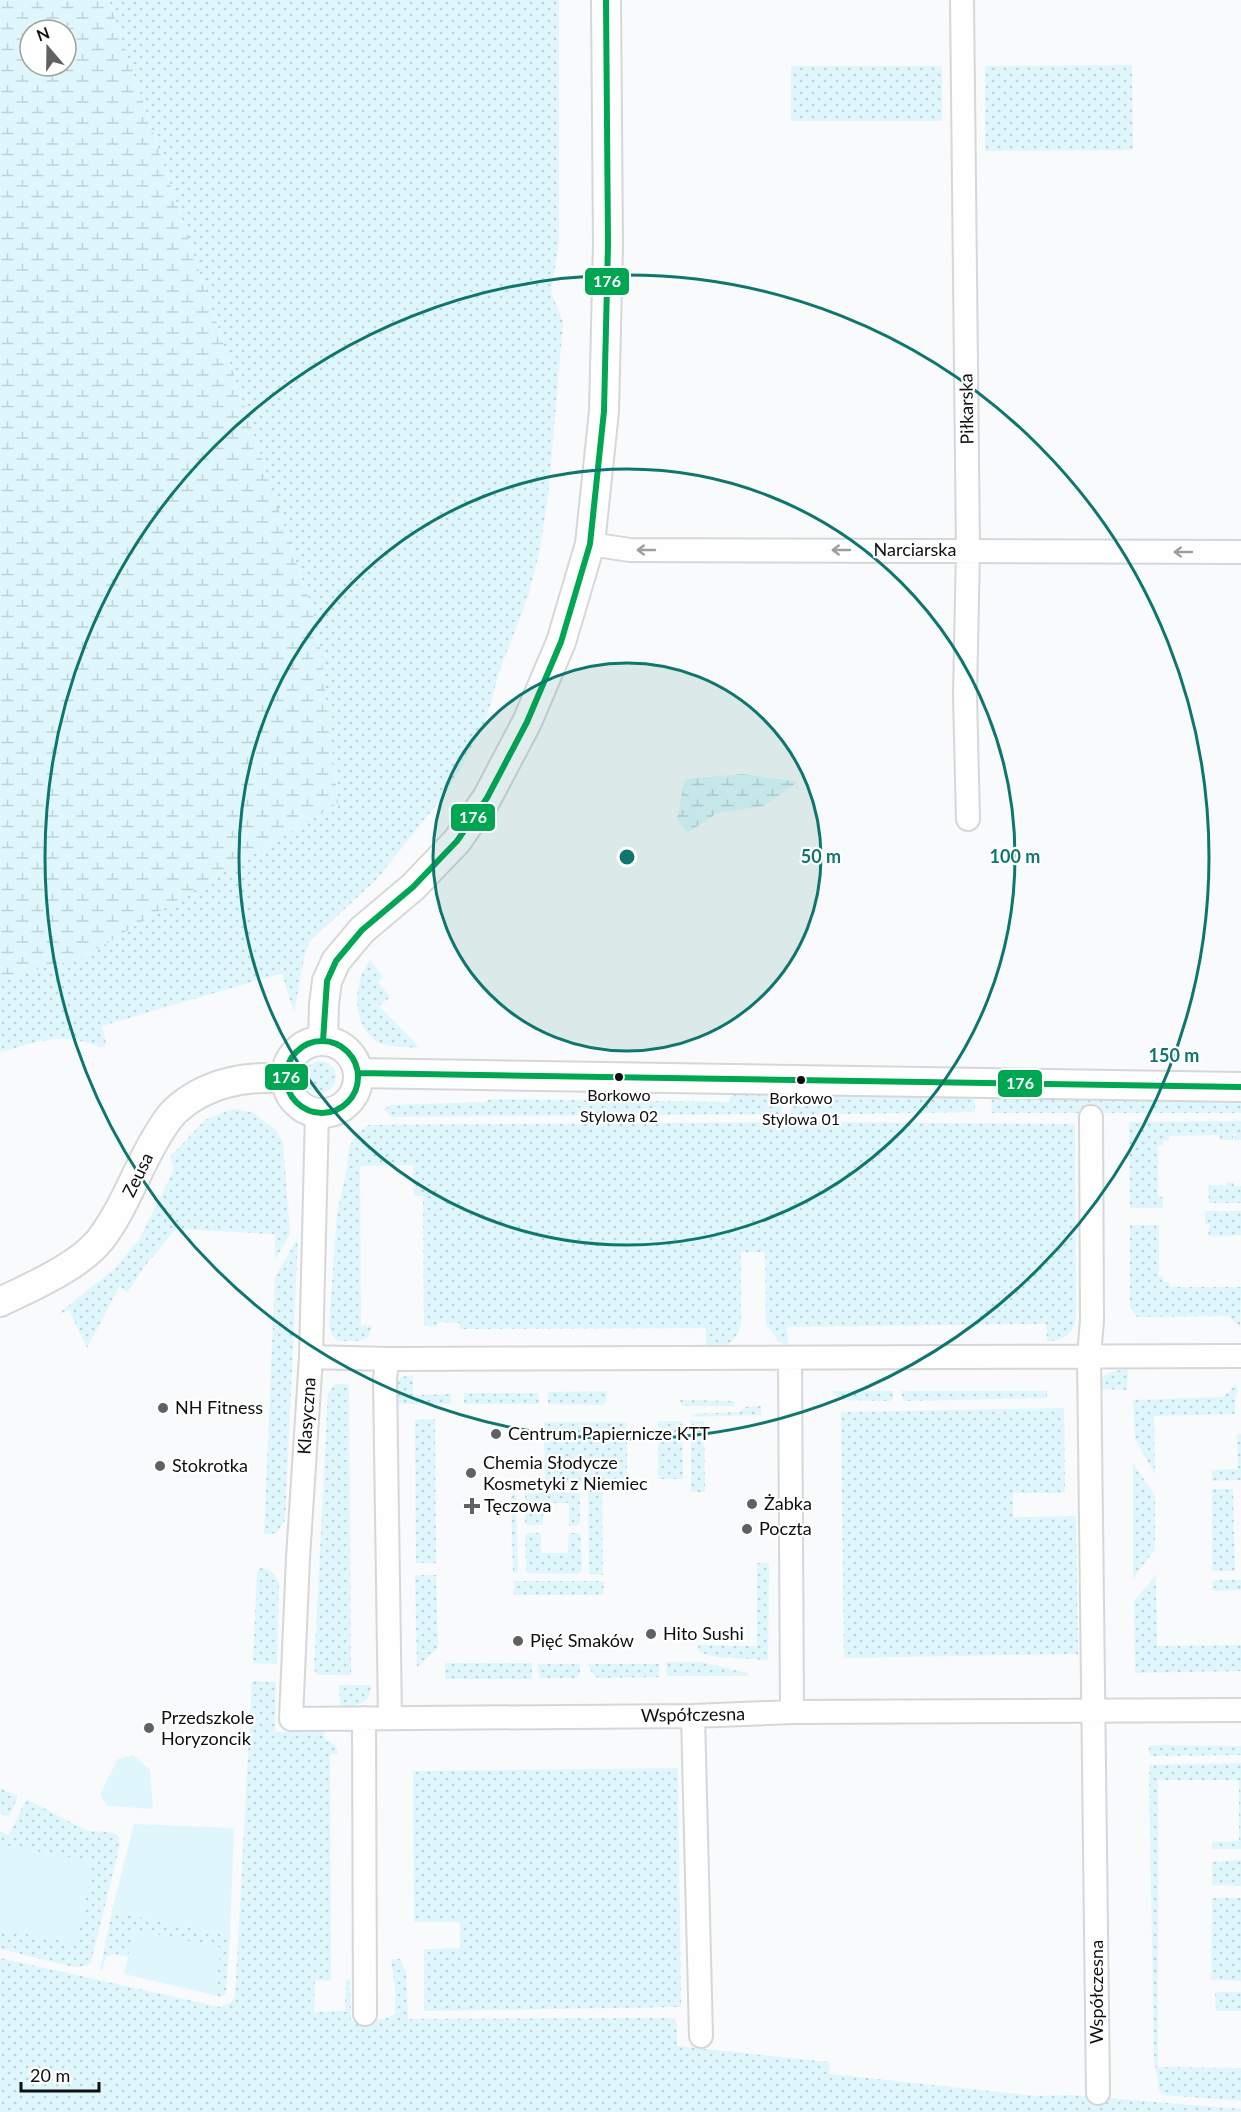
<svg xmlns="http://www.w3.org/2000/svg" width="1241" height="2112" font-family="Lato,sans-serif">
<defs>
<pattern id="grass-dots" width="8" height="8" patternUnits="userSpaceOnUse" patternTransform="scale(1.5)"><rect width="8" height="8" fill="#dff7fc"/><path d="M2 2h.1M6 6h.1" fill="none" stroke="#bed3d7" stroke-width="1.8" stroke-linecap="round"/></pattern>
<pattern id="wetland-marsh" width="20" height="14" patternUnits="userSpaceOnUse" patternTransform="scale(1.5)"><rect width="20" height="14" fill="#dff7fc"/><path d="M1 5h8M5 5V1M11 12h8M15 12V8" fill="none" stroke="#bed3d7"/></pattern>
</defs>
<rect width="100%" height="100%" fill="#f8fafb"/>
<path fill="url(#grass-dots)" d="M109,0H559V243L551,293L563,322L549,488L540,549L528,597L499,672L486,720L449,789L376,880L309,942L304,958L294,1012L282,973L102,1026L106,1043L104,1047C93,1046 83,1040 71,1039C49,1036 22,1047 0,1052V980L84,957L338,803L318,627Z
M1132,65L1133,150L985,151V66Z
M791,66H942V121H791Z
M370,960L383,977L378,982L390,997L379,1006L420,1048C411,1047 386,1047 379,1043C351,1027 352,983 370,960Z
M304 1077a16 16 0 1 1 32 0a16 16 0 1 1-32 0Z
M745,1090H782L781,1114L392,1117L384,1109L391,1105L486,1102L489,1099L730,1102V1096Z
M813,1092L974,1093L975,1112L790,1115L791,1102H813Z
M991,1094L1241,1098V1113H992Z
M232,1109L252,1112L276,1130L283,1144L290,1234L275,1260V1234L176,1229L143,1268L128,1292L119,1287L87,1348L69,1310L57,1315L115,1268L140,1238L174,1169L170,1157L205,1120Z
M1241,1121V1140H1234V1135L1237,1133L1231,1134L1233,1135V1140H1220L1219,1135L1169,1136V1140L1163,1141V1146H1158V1197H1163V1208H1130L1129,1122Z
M806,1122L1075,1124L1076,1314C1075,1333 1065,1341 1047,1341L1046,1324L787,1327L788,1347L778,1341L766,1324L765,1252H741V1324C735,1344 726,1348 706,1348V1328L460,1329V1323L439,1322L436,1327L424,1326L423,1196H414L413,1165L360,1166L361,1325L372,1326L369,1337L358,1341H338L334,1338L329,1327L337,1212L347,1169L349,1147L357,1134L368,1125Z
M1226,1182H1233L1234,1186H1241V1203H1209L1208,1187L1210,1185L1226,1186Z
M1205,1211H1241V1235L1210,1237L1208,1235L1210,1224H1205Z
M1130,1225H1159V1276H1163V1282H1169L1170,1287H1241L1240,1328L1229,1316L1137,1317L1130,1307Z
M298,1238L285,1521L276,1533L264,1535L275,1277Z
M1128,1369L1127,1390L1099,1389C1099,1372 1115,1371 1128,1369Z
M413,1375V1395L451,1394V1404H396V1385L400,1377Z
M339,1384H349L351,1675H318L314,1670L328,1393L334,1385Z
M1236,1384L1238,1392L1235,1398V1414L1154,1416L1155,1475L1135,1438L1133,1400L1223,1397Z
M607,1391L606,1402L602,1405L548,1404V1392Z
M831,1391H893V1399L890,1401L841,1400Z
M901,1391H1047V1398L905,1401L902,1398Z
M464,1393H538L539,1404H464Z
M680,1400L735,1401L734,1406H682Z
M761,1406V1415L693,1417V1414L739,1412L745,1407Z
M1064,1408L1065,1493H1013V1517L1076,1516L1078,1654L844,1658L841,1412Z
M435,1419L436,1563H416L415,1420Z
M658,1421H682L683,1479H658Z
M691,1421H704L705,1492H691Z
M544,1422H627V1482L545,1483Z
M1237,1434H1241V1480L1212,1481V1470L1238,1469Z
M1133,1463L1155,1496V1549L1133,1579Z
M1212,1489H1233L1235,1571H1212Z
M588,1490H602L603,1575L589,1574Z
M528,1493H580V1523L577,1526H569V1503H543V1525H528L525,1523V1495Z
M511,1494L516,1495L518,1572L513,1573Z
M528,1533H541V1553H568L569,1533H578L581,1536L582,1571L579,1574L528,1573L526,1571L525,1535Z
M757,1563H769L768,1660L716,1657L699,1652L698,1645L757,1646Z
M260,1568C271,1569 275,1573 279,1583L277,1664L253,1663L257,1574Z
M415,1575H436L438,1648L417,1668Z
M1156,1575L1157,1646L1241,1645V1671L1135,1673L1134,1601Z
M1213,1580H1241V1590L1212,1591Z
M514,1581H604L603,1595H514Z
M666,1662H701L747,1673L749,1676H667Z
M532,1663V1679H445V1663Z
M538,1664H580V1673L577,1678H539Z
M588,1664H659V1677L598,1678L592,1673Z
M252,1681L276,1682L275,1732L324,1731L325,1740C333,1742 338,1746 338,1754H330L331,1981L315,1980L314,2012L345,2011L346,1980L350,1979L351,2021L385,2019L395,2014V1988L391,1959H400L406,1972L408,2019L670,2018L674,2019L677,2023V2046L829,2062L830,2074L1037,2096L1071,2095L1241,2109V2112H0V1958L220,2007L230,2003L235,1997Z
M339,1685H371C372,1705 355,1706 340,1707Z
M1149,1745L1241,1746V1755L1151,1756L1149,1752Z
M1241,1763V1849H1212V1842L1239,1841V1780H1158V2067L1241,2068V2101L1164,2095L1159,2091L1154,2058L1149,1765Z
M678,1768L681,2007L424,2011V1949L460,1948V1922H414L413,1771Z
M0,1788L18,1796L9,1817L0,1813Z
M26,1799L88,1831L110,1832L118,1836L120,1845L91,1962L87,1966L74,1967L0,1949V1831L9,1835Z
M1241,1860V1886L1212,1885V1862Z
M1212,1898H1241V1981L1211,1980Z
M112,1911L230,1936L226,1993L221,1997L214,1995L220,1948L134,1930L128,1957L113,1954L106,1957L102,1970H100Z
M1215,1992H1241V2011H1216Z"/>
<path fill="url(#wetland-marsh)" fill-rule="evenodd" d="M0,0H109L318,627L338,803L84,957L0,980ZM30,30H66V66H30Z
M743,774L798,782L764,806L717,813L687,833L677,819L685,779Z"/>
<path fill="#dff7fc" d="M133,1755L150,1770L153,1809L107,1806L100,1794L118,1759Z
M134,1824L234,1828L230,1936L112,1911Z
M0,1844L93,1862L77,1944L0,1929Z
M134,1930L221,1948L214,1995L124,1974Z"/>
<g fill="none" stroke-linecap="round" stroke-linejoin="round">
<defs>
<path id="minor" d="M962,0L968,550L965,695L968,819
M590,544L630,550L1241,552
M317,1112L311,1357L298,1558L291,1719L693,1716L792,1712L1241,1710
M1091,1117L1092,1320L1089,1357L1098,2093
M311,1357L388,1359L1241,1356
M790,1358L792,1712
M388,1359L385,1378L390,1718
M693,1716L701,2036
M364,1718L365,2014"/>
<path id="tertiary" d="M323,1041L324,1004L327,981L336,961L362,930L413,887L457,841L487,798L527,722L561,642L590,544L604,411L608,244L606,0
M286 1077a36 36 0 1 1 72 0a36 36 0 1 1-72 0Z
M358,1073L1241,1087
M0,1302C31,1287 78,1267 100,1240C120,1214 131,1185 146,1156C152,1144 166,1119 176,1110C207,1082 246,1076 286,1078"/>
</defs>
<use href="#minor" stroke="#d5d7d8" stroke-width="26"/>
<use href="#tertiary" stroke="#d5d7d8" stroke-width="32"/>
<use href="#minor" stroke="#fefefe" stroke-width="22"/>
<use href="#tertiary" stroke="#fefefe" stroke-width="28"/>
<defs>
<path id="bus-1" d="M323,1041L327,981L336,961L362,930L413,887L457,841L487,798L527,722L561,642L590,544L604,411L608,244L606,0
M286 1077a36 36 0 1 1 72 0a36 36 0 1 1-72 0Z
M358,1073L1241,1087"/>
</defs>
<use href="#bus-1" stroke="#fff" stroke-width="10"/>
<use href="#bus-1" stroke="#00a651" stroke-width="6"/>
</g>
<defs><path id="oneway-shaft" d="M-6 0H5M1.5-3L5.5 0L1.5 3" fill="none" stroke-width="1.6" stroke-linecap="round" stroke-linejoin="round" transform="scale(1.5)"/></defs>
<g stroke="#9e9e9f">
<use href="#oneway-shaft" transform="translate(646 550) rotate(-180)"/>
<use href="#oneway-shaft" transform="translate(841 550) rotate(-180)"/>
<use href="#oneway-shaft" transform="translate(1183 552) rotate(180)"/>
</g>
<circle cx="627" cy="857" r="194" fill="#0f766e" fill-opacity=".12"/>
<g fill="none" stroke="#0f766e" stroke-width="3">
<circle cx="627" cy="857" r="194"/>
<circle cx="627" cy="857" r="388"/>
<circle cx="627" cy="857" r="582"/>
</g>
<g fill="#0e0f10" stroke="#fff" stroke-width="2">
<circle cx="619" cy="1077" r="5"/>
<circle cx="801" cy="1080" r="5"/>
</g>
<g fill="#606162" stroke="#fff" stroke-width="2">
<circle cx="163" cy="1408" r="6"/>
<circle cx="496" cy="1434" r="6"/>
<circle cx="160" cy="1466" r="6"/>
<circle cx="471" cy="1473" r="6"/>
<circle cx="752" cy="1504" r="6"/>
<path d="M469 1497h6v6h6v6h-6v6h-6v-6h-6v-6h6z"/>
<circle cx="747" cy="1529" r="6"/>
<circle cx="651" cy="1634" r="6"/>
<circle cx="518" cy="1641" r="6"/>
<circle cx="149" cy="1728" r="6"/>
</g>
<g text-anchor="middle" stroke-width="4.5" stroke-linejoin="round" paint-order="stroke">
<g font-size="16" fill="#0e0f10" stroke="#fff">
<text x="619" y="1101">Borkowo<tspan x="619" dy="21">Stylowa 02</tspan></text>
<text x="801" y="1104">Borkowo<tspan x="801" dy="21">Stylowa 01</tspan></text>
</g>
<g font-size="18" fill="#0e0f10" stroke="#fff">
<text transform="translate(967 409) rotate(-91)" y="6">Piłkarska</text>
<text x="915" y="556">Narciarska</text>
<text transform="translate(138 1175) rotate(-64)" y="6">Zeusa</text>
<text transform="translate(307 1416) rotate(-86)" y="6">Klasyczna</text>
<text transform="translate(693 1715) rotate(-1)" y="6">Współczesna</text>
<text transform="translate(1097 1992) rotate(-90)" y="6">Współczesna</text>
</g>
<g font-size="18" fill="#0e0f10" stroke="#fff" text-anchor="start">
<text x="175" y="1414">NH Fitness</text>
<text x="508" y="1440">Centrum Papiernicze KTT</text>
<text x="483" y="1469">Chemia Słodycze<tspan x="483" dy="21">Kosmetyki z Niemiec</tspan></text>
<text x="172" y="1472">Stokrotka</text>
<text x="764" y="1510">Żabka</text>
<text x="484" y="1512">Tęczowa</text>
<text x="759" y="1535">Poczta</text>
<text x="663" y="1640">Hito Sushi</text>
<text x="530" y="1647">Pięć Smaków</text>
<text x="161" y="1724">Przedszkole<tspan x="161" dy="21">Horyzoncik</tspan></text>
</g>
</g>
<circle cx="627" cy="857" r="9" fill="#0f766e" stroke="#fff" stroke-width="3"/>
<g font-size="18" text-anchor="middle" font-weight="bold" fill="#0f766e" stroke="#fff" stroke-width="4.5" stroke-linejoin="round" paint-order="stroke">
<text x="821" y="863">50 m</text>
<text x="1015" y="863">100 m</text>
<text x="1174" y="1062">150 m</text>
</g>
<g stroke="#fff" stroke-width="2">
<rect x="584" y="267" width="46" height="29" rx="6" fill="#00a651"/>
<rect x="450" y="803" width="46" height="29" rx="6" fill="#00a651"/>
<rect x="264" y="1063" width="45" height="28" rx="6" fill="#00a651"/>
<rect x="997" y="1069" width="46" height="29" rx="6" fill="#00a651"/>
</g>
<g font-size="16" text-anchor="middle" font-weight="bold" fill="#fff">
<text x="607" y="287">176</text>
<text x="473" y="823">176</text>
<text x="286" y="1083">176</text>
<text x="1020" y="1089">176</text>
</g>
<g transform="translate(48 48) rotate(340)"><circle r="28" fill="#ffffff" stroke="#9f9f9f" stroke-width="1.5"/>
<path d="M0-4.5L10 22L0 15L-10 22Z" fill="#606162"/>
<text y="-9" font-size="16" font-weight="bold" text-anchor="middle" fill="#0e0f10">N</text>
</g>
<path d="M21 2082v9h78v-9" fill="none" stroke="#0e0f10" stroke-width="3"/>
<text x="30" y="2082" font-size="18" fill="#0e0f10" stroke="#ffffff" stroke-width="4.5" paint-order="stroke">20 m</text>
</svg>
